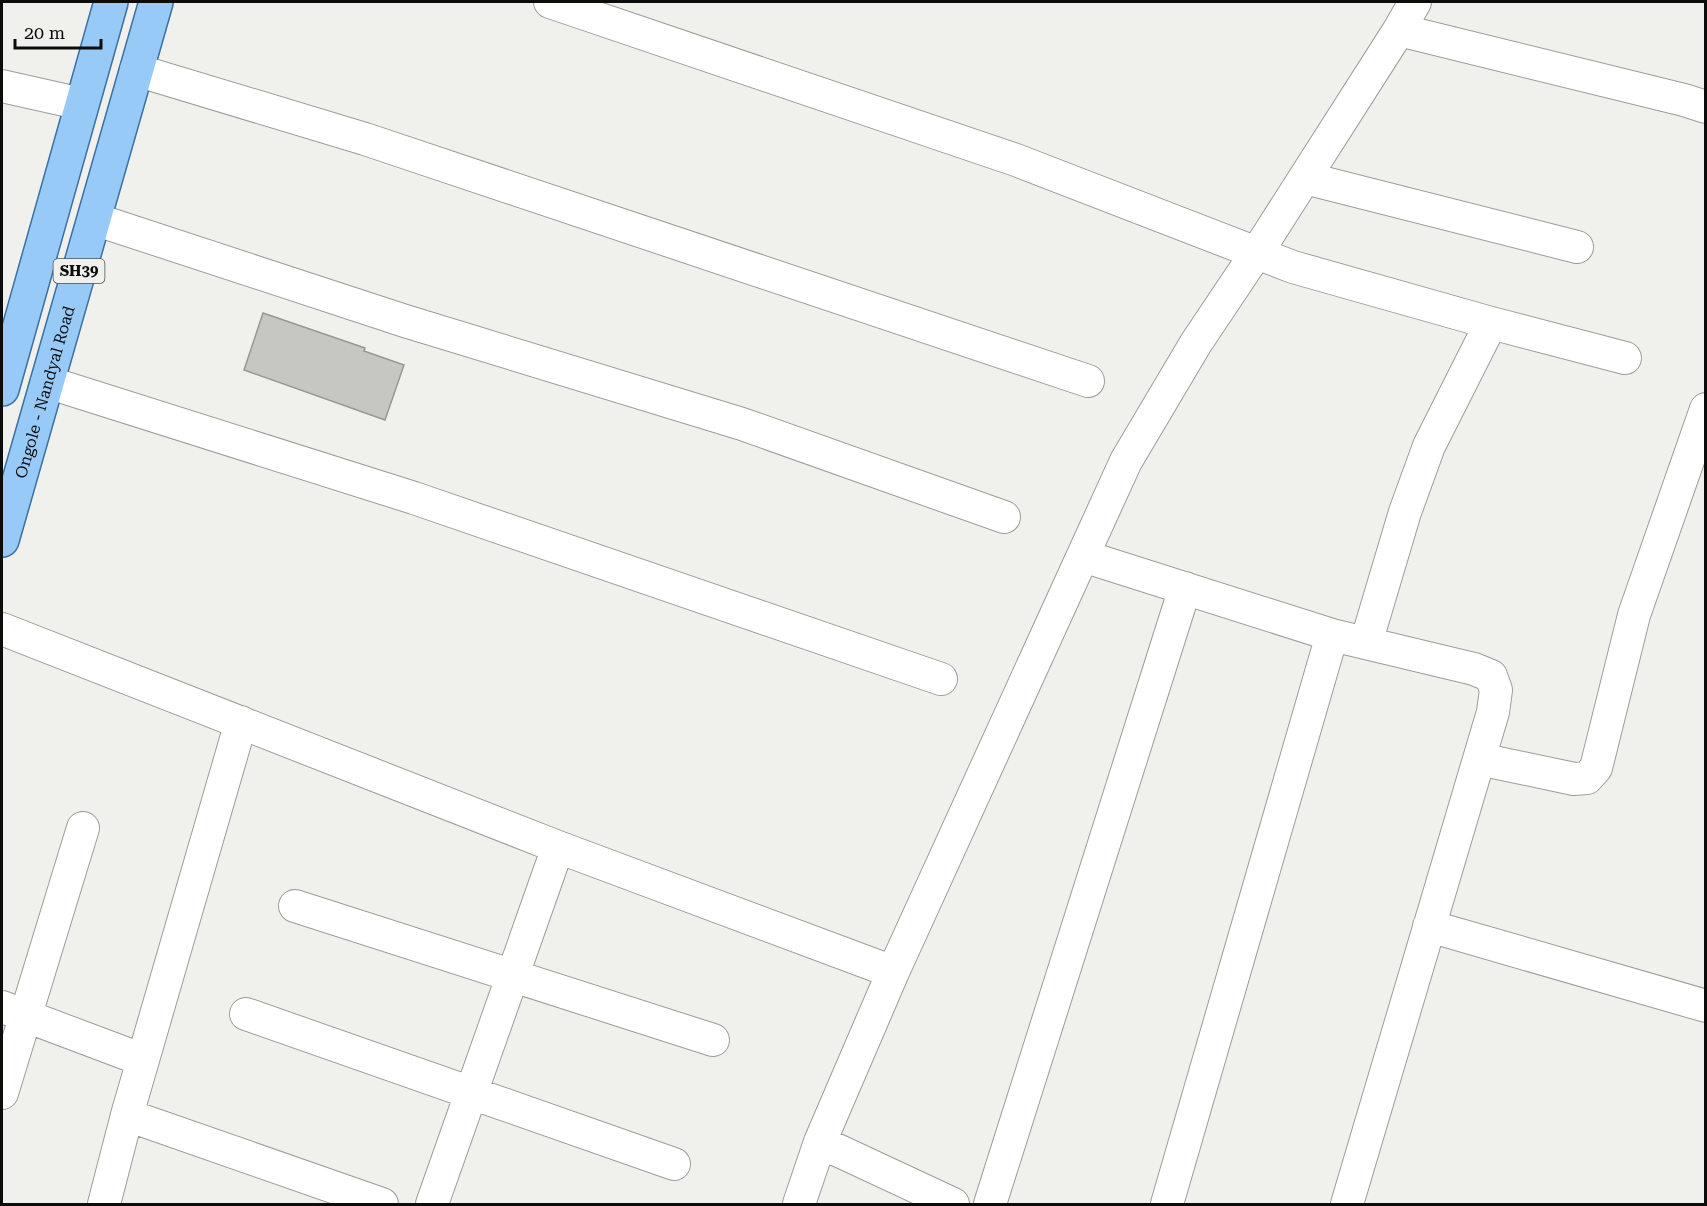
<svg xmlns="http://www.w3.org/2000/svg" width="1707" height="1206" font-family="'Roboto Serif',serif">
<rect width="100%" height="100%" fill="#f0f1ec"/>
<path fill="#c6c6c2" stroke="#979793" stroke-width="1.5" d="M263,313L365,348L364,351L404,365L385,420L244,370Z"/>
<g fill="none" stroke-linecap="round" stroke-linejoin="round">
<defs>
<path id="minor" d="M550,2L1016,160L1293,267L1491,323L1625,358
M1399,30L1684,100L1706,107
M136,70L365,139L1088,381
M2,86L82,104
M1305,178L1577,247
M94,219L405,321L742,424L1004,517
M47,382L414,498L941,679
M1083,556L1332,635L1474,669L1491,676L1496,690L1493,712L1347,1204
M2,629L558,847L893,972L820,1142L799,1204
M1366,643L1405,512L1429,446L1491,323
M1479,759L1574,779L1587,778L1596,768L1634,615L1706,409
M295,906L713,1040
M1429,926L1706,1006
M893,972L1126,461L1196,343L1263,243L1399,30L1415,2
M2,1007L143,1060
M246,1014L674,1164
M2,1093L83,828
M127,1115L382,1204
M820,1142L953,1204
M104,1204L127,1115L241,722
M432,1204L558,847
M990,1204L1185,588
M1167,1204L1332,635"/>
<g id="major">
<path d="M2,389L111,2"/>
<path id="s1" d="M2,540L156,2"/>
</g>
</defs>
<use href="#minor" stroke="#9c9d98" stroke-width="34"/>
<use href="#major" stroke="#3b70a2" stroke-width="36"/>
<use href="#minor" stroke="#fff" stroke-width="32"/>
<use href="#major" stroke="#98caf8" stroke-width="33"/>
</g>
<g text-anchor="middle" stroke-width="4.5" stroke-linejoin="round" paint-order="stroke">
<rect fill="#f0f1ec" stroke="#50514e" stroke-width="1.5" x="53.5" y="259" width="51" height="24" rx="4.5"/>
<g font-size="15" font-weight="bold" fill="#0c0c0b">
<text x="79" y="276">SH39</text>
</g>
<g font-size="16" fill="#0c0c0b" stroke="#f0f1ec">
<text dy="6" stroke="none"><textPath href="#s1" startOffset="154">Ongole - Nandyal Road</textPath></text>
</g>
</g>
<rect width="1707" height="1206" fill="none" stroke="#0c0c0b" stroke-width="6"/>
<path d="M15 39v9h86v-9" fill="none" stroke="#0c0c0b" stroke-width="3"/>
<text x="24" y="39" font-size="18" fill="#0c0c0b" stroke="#f0f1ec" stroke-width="4.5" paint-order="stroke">20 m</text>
</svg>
